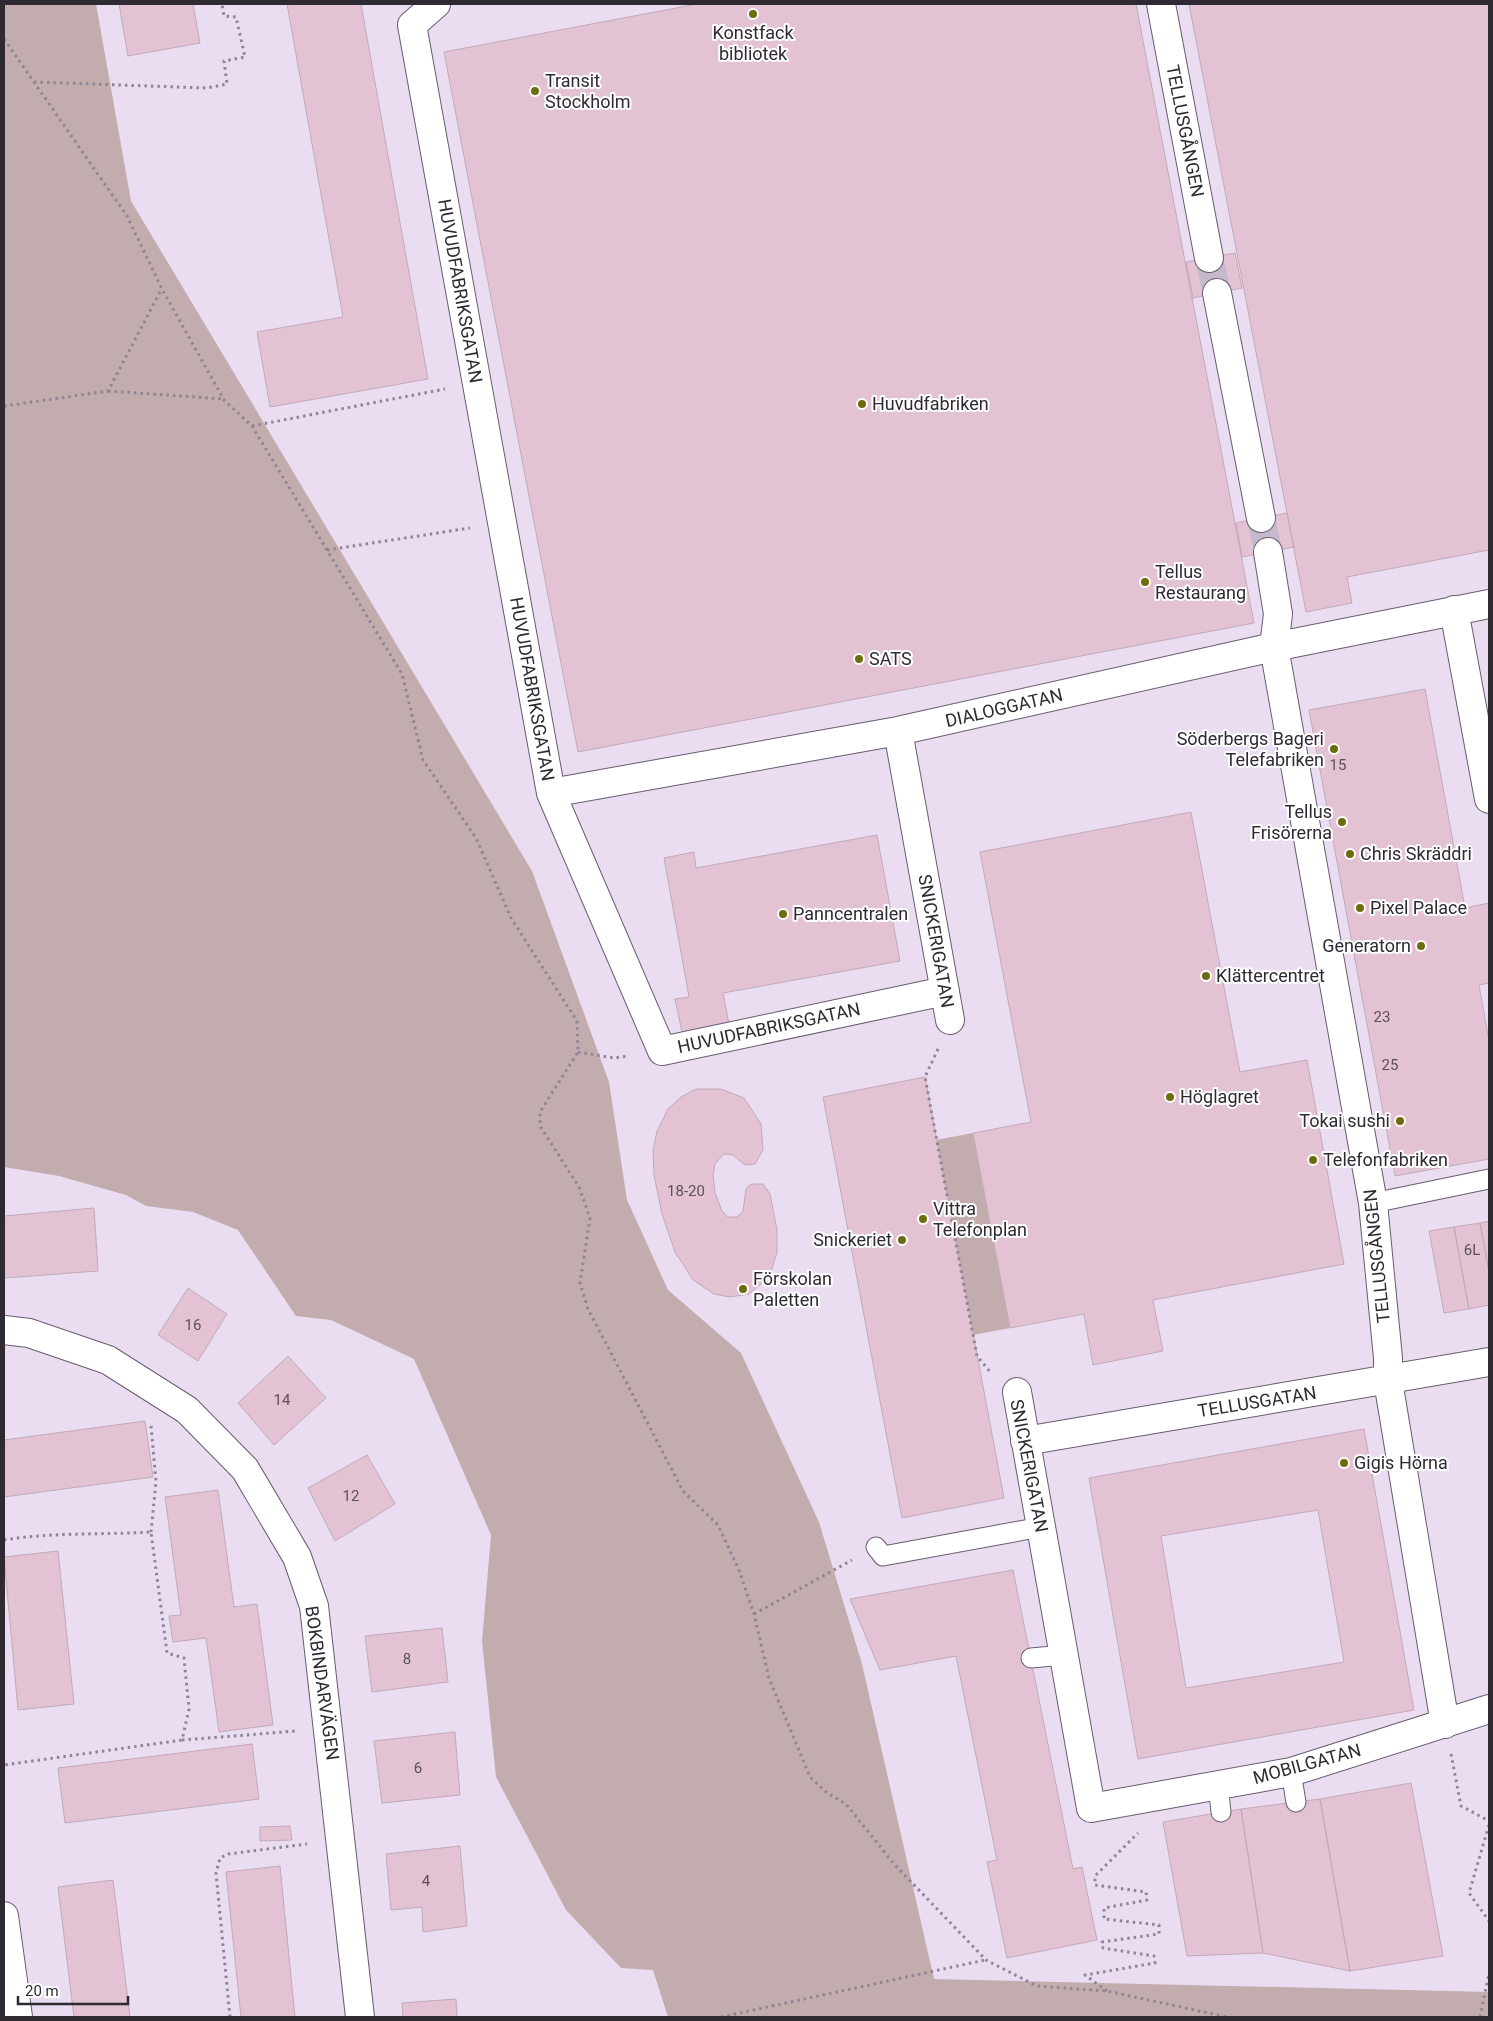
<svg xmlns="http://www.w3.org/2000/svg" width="1493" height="2021" font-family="Roboto,sans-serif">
<rect width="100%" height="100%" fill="#eaddf2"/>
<path fill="#c3acad" d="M4,4H96L131,201L532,871L609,1082L627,1200L668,1290L741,1353L819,1522L862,1664L934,1979L1489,1992V2017H668L653,1970L621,1968L566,1910L496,1777L482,1641L491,1535L414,1359L331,1320L296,1316L238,1230L193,1212L146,1206L126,1195L59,1176L4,1167Z
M973,1133L1010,1328L973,1335L936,1140Z"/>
<path fill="#e2c2d3" stroke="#c2aab7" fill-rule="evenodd" d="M119,4H193L200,43L128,56Z
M287,4H361L428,379L270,407L257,332L343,317Z
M697,4H1136L1254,623L578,752L444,52Z
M1189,4H1489V550L1347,577L1352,603L1306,612Z
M1235,253L1242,288L1193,298L1186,262Z
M1287,513L1294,547L1242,557L1236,523Z
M1425,689L1465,908L1489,903V983L1479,985L1489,1041V1159L1395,1176L1309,710Z
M1191,812L1240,1072L1307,1060L1344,1264L1153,1300L1163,1351L1093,1365L1084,1314L1010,1328L973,1133L1031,1122L980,852Z
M877,835L900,961L723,993L729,1024L682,1032L675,999L689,997L664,858L694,852L696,868Z
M925,1077L1004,1498L902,1518L823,1097Z
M696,1089H721L744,1098L761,1124L763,1150L755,1164L745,1165L733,1155L724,1154L715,1164L713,1175L715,1193L722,1211L728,1217H737L743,1211L746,1189L751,1184H763L770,1194L777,1230V1252L771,1272L767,1279L749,1294L730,1297L714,1294L693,1280L675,1252L662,1214L654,1175L653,1151L657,1131L668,1109L681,1097Z
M94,1208L98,1271L4,1278V1216Z
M1489,1221V1272L1480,1223Z
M1480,1223L1489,1272V1305L1469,1309L1454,1227Z
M1454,1227L1469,1309L1444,1313L1429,1231Z
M188,1288L227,1314L198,1361L158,1335Z
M288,1356L326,1398L274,1445L238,1403Z
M145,1421L153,1477L4,1497V1440Z
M1364,1429L1414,1710L1138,1759L1089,1478ZM1318,1510L1344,1662L1186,1688L1161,1536Z
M367,1455L395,1504L335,1541L308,1488Z
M218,1490L234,1607L257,1604L273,1725L219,1732L206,1638L173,1642L169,1616L181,1615L165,1497Z
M58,1551L74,1704L18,1710L4,1557Z
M1013,1570L1073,1869L1082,1867L1097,1940L1007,1958L987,1862L997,1860L956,1656L880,1670L850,1599Z
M442,1628L448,1682L372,1692L365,1636Z
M455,1732L460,1795L382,1803L374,1741Z
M252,1744L259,1799L65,1823L58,1768Z
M1411,1783L1443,1956L1350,1971L1320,1799Z
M1320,1799L1350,1971L1263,1953L1241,1809Z
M1241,1809L1263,1953L1187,1956L1163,1822Z
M290,1826L292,1840L260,1841V1827Z
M460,1846L467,1926L423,1932L422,1907L391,1910L386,1854Z
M280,1866L295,2017H241L226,1872Z
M113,1880L130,2017H74L58,1887Z
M456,1999L457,2017H403L402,2003Z"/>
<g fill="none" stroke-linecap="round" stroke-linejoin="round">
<path stroke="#c5b9cc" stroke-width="28" stroke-dasharray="28 14" stroke-linecap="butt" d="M1209,258L1217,293
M1261,518L1268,552"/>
<defs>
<path id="service" d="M1373,1203L1489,1179
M876,1547L883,1556L1041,1527
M1031,1658L1064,1655
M1291,1772L1296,1802
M1218,1784L1221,1812"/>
<path id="pedestrian" d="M1161,4L1209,258
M1217,293L1261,518
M1268,552L1278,614L1274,647"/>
<path id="minor" d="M436,4L412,25L551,793L662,1051L945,991
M1454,610L1489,799
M1274,647L1373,1203L1388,1358V1381L1445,1724
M898,731L950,1020
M551,793L898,731L1274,647L1489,604
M4,1330L29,1333L108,1360L187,1410L245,1469L297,1557L314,1606L360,2017
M1017,1392L1091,1808L1291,1772L1489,1709
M1025,1441L1489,1362
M4,1916L18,2017"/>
</defs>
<use href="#service" stroke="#685c6f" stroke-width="21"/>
<use href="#pedestrian" stroke="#685c6f" stroke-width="30"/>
<use href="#minor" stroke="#685c6f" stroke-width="30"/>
<path stroke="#8e8594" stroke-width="3" stroke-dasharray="2.5 4" stroke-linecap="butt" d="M4,39L127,216L162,289L224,400L252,426L402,674L423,760L476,838L511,918L577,1021L578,1052L540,1112V1126L579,1187L590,1218L580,1283L588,1309L683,1491L718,1525L739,1570L754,1614L769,1678L810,1777L827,1793L846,1804L894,1864L986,1960L1037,1986L1107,1991L1227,2017
M34,82L207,88L227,84L224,61L245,57L236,17L224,16L222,4
M108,391L224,399
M4,406L108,391L161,290
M252,426L445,389
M327,550L470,528
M938,1049L925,1077L977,1356L991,1373
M578,1052L614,1058L629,1056
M151,1426L156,1482L151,1532
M4,1540C53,1532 102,1535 151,1532L167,1653L184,1658L189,1709L182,1740L4,1765
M754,1614L852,1560
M182,1740L296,1731
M1451,1754L1461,1806L1489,1821
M1489,1825L1469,1893L1489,1921
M1107,1991L1085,1975L1155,1963L1154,1956L1103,1948L1102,1942L1159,1934V1925L1104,1919V1908L1147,1900L1146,1892L1095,1885V1876L1138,1833
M230,2017L216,1873L220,1858L228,1854L307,1844
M721,2017L985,1960
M1480,2017L1489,1974"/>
<use href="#service" stroke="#fff" stroke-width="19"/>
<use href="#pedestrian" stroke="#fff" stroke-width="28"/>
<use href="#minor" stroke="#fff" stroke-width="28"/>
</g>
<g fill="#6e6c0c" stroke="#fff" stroke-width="2">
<circle cx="753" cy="14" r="5"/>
<circle cx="535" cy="91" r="5"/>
<circle cx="862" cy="404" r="5"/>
<circle cx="1145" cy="582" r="5"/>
<circle cx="859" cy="659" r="5"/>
<circle cx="1334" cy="749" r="5"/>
<circle cx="1342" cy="822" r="5"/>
<circle cx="1350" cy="854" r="5"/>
<circle cx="1360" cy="908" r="5"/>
<circle cx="783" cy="914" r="5"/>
<circle cx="1421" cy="946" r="5"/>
<circle cx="1206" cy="976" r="5"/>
<circle cx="1170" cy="1097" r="5"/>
<circle cx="1400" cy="1121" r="5"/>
<circle cx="1313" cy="1160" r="5"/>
<circle cx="923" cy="1219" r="5"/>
<circle cx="902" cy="1240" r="5"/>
<circle cx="743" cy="1289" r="5"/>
<circle cx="1344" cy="1463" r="5"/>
</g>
<g text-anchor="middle" stroke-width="4" stroke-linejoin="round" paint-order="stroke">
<g font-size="15" fill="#5c505a">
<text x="1338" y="770">15</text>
<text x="1382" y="1022">23</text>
<text x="1390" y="1070">25</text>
<text x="686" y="1196">18-20</text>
<text x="1472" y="1255">6L</text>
<text x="193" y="1330">16</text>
<text x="282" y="1405">14</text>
<text x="351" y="1501">12</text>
<text x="407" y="1664">8</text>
<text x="418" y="1773">6</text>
<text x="426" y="1886">4</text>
</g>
<g font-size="18" fill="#2f2a32" stroke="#fff" text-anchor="start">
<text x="753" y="39" text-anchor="middle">Konstfack<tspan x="753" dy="21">bibliotek</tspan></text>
<text x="545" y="87">Transit<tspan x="545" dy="21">Stockholm</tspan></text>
<text x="872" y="410">Huvudfabriken</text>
<text x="1155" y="578">Tellus<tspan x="1155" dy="21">Restaurang</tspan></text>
<text x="869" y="665">SATS</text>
<text x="1324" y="745" text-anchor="end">Söderbergs Bageri<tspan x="1324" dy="21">Telefabriken</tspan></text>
<text x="1332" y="818" text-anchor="end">Tellus<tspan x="1332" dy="21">Frisörerna</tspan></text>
<text x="1360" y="860">Chris Skräddri</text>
<text x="1370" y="914">Pixel Palace</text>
<text x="793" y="920">Panncentralen</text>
<text x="1411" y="952" text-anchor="end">Generatorn</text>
<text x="1216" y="982">Klättercentret</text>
<text x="1180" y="1103">Höglagret</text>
<text x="1390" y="1127" text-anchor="end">Tokai sushi</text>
<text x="1323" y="1166">Telefonfabriken</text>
<text x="933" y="1215">Vittra<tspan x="933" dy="21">Telefonplan</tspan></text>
<text x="892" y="1246" text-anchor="end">Snickeriet</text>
<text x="753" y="1285">Förskolan<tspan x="753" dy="21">Paletten</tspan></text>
<text x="1354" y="1469">Gigis Hörna</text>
</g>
<g font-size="18" fill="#2f2a32" stroke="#fff">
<text transform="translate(1185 131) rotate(79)" y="6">TELLUSGÅNGEN</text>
<text transform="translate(460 291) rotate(80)" y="6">HUVUDFABRIKSGATAN</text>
<text transform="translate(532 689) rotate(80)" y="6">HUVUDFABRIKSGATAN</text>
<text transform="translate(1004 708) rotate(-13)" y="6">DIALOGGATAN</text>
<text transform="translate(936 941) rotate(80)" y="6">SNICKERIGATAN</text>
<text transform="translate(769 1028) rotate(-12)" y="6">HUVUDFABRIKSGATAN</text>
<text transform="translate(1377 1256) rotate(-96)" y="6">TELLUSGÅNGEN</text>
<text transform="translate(1257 1402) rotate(-9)" y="6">TELLUSGATAN</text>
<text transform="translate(1029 1466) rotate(79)" y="6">SNICKERIGATAN</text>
<text transform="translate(322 1683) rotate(82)" y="6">BOKBINDARVÄGEN</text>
<text transform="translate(1307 1764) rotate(-15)" y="6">MOBILGATAN</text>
</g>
</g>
<rect width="1493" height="2021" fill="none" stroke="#2f2a32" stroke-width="10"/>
<path d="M18 1996v8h110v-8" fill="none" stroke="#2f2a32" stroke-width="2.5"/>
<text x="25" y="1996" font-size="15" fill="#2f2a32" stroke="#ffffff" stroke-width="4" paint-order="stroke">20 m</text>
</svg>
